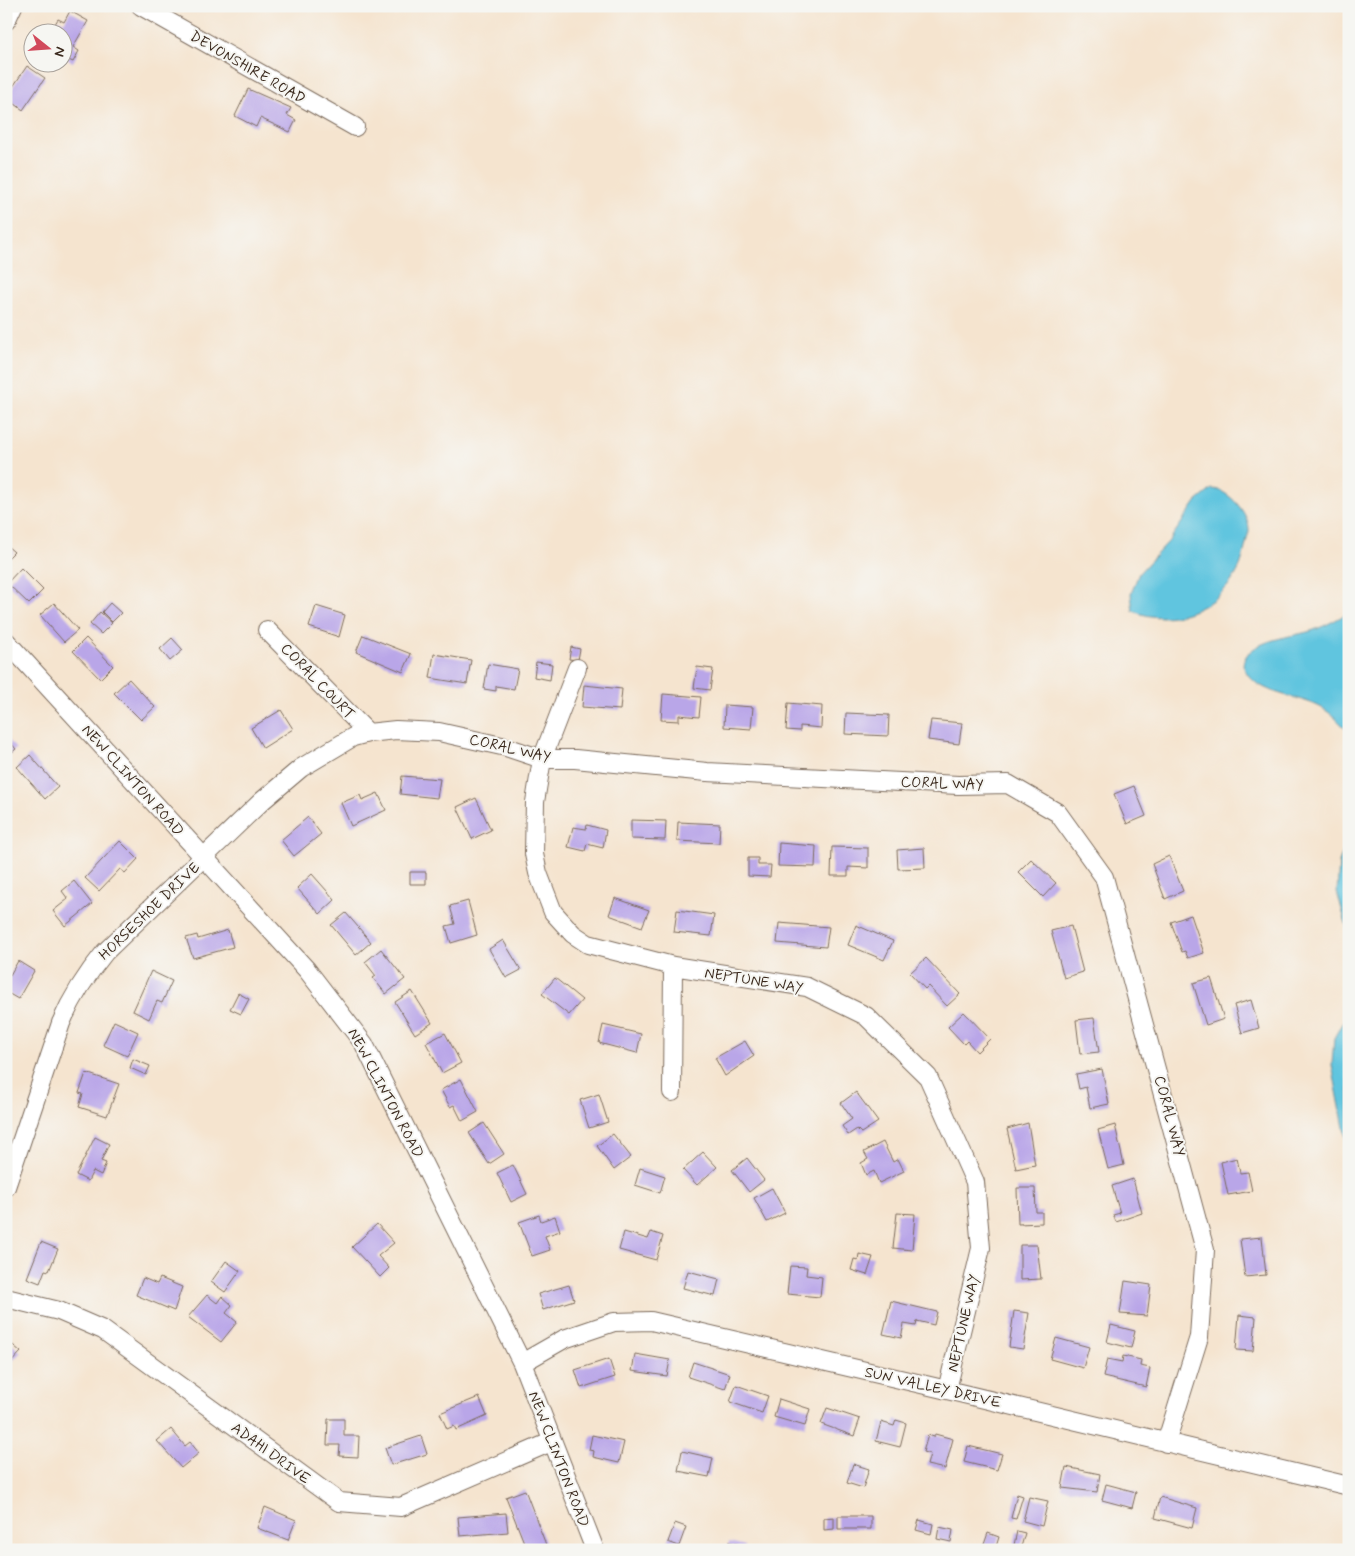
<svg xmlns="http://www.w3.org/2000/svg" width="1355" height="1556" font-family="Mynerve,sans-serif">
<rect width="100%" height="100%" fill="#f6f6f2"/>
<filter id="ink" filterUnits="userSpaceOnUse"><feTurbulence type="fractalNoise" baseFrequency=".02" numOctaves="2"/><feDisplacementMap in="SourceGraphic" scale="10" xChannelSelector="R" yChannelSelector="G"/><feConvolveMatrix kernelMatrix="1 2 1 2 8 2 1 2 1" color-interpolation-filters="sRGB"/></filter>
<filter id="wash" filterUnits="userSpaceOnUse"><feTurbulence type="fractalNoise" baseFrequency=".0096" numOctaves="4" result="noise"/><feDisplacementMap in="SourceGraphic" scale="20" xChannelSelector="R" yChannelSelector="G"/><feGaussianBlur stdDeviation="1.12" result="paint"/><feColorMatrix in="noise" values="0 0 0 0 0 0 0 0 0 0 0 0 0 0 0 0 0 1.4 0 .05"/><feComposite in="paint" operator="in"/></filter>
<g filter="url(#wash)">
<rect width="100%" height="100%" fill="#f5e4cf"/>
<path fill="#61c5df" stroke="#4e787e" d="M1212,489C1228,489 1250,514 1249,531C1245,545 1243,564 1235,576C1215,609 1170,627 1133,611L1131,594L1139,573L1169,541L1196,502Z
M1349,612V733C1340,722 1330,711 1316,705C1294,695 1250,693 1243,664C1247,639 1295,637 1314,630C1327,625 1338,619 1349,612Z
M1349,836V934L1337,892L1339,863Z
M1349,1011V1154L1332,1065L1334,1038Z"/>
<g id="blocks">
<path fill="#b9a6e8" d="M70,11L88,21L73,47L79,51L73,62L62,57V32H50L58,19L64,22Z
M27,66L45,78L23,110L6,97Z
M248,89L291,108L287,115L296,120L290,132L260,118L256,127L235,116Z
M6,545L14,552L6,560Z
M21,568L43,590L29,604L7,583Z
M54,603L78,630L64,642L40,615Z
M110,603L121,613L112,622L102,612Z
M316,606L345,615L339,637L309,627Z
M100,612L112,623L101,634L90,624Z
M363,635L411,654L403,672L356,652Z
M86,638L113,666L100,679L73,651Z
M172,638L183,650L170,661L160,649Z
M571,647L580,649L578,660L569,659Z
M434,654L471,660L467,684L430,678Z
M536,662L552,664L550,680L534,677Z
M488,664L518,669L514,689L496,686V691L484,689Z
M697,667L713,669L710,690L694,688Z
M129,679L155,707L141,720L114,693Z
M584,685L622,689L620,710L582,707Z
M663,694L701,697L699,717L679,715V721L661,720Z
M788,703L822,706L821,728L800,726V731L786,730Z
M725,705L753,707L751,729L724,727Z
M281,710L293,729L263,748L251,728Z
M846,713L889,715L888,736L845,734Z
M931,720L962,723L959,744L928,740Z
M6,737L16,749L6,757Z
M30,755L58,787L45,799L17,767Z
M402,776L440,779L437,798L400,794Z
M1134,786L1146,816L1127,824L1114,794Z
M378,793L386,810L351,826L341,803L360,795L362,800Z
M476,798L491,830L472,839L457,807Z
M308,817L321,834L294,856L281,840Z
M631,820L666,821L665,840L631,839Z
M678,822L720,824L719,843L677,841Z
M587,825L606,830L603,848L587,844L585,851L568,847L573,827L586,829Z
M120,841L138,859L125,873L120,869L99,891L85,878Z
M779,843L816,846L815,867L778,866Z
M832,847L868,848V868L848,867V876H831Z
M924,848L925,868L898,869L897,850Z
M1169,856L1183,891L1165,899L1152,864Z
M748,858H758V865H771L770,877L748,876Z
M1031,859L1056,883L1043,897L1018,872Z
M410,872H426V884H410Z
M312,874L335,900L320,914L297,888Z
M74,881L92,904L65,926L53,911L68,899L62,891Z
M615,898L649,910L642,927L609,915Z
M468,901L477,935L451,943L446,926L455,924L450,906Z
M677,910L714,915L711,936L674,932Z
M346,913L371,942L356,955L331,925Z
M1191,915L1204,953L1188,958L1185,951L1182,952L1171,922Z
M779,923L829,927L826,947L777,943Z
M856,925L893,941L884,960L848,945Z
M1071,926L1083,972L1064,978L1051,931Z
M228,930L233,947L193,958L186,938L197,935L198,939Z
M503,940L521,970L506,978L489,949Z
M381,949L405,979L386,994L373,978L376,976L365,962Z
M926,958L960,994L947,1006L928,986L925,989L910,973Z
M18,961L34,971L18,999L6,992V982Z
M151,971L172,981L162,1003L157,1001L149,1019L133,1011Z
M555,978L582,1000L569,1015L542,994Z
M1211,978L1224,1019L1206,1025L1193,983Z
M412,991L432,1023L415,1034L395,1002Z
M238,993L249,999L241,1014L230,1009Z
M1251,1000L1259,1028L1242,1033L1234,1005Z
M964,1012L990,1039L977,1052L967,1041L964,1044L948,1027Z
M1094,1018L1099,1052L1080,1054L1076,1020Z
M114,1021L138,1032L127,1056L103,1045Z
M603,1025L641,1034L637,1053L599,1043Z
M445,1033L461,1063L442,1073L426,1043Z
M745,1041L754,1056L725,1076L715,1058Z
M133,1059L150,1066L146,1075L130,1068Z
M1102,1069L1109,1104L1090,1108L1086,1087L1079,1089L1076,1074Z
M86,1073L119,1084L107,1116L79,1107L83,1094L79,1093Z
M461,1079L478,1112L462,1121L454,1105L450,1107L441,1090Z
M856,1092L878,1122L861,1133L857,1129L848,1135L842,1126L852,1119L841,1103Z
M599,1094L608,1122L589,1128L580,1100Z
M484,1123L504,1154L489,1164L469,1133Z
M1028,1123L1035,1165L1016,1169L1007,1129Z
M1115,1125L1124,1165L1108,1169L1098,1130Z
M613,1134L631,1157L614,1170L597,1146Z
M95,1137L109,1144L101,1161L106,1163L101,1175L93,1171L88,1181L76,1175Z
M883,1142L893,1162L898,1159L904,1171L879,1183L874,1171L866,1175L861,1163L868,1159L864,1152Z
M703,1152L717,1167L697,1185L683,1170Z
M747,1158L764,1180L749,1192L732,1170Z
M1237,1158L1240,1173L1248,1172L1252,1191L1228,1195L1221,1162Z
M513,1165L527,1194L511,1202L497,1173Z
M640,1168L665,1176L660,1193L635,1185Z
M1133,1179L1142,1213L1116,1222L1113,1215L1120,1213L1112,1186Z
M772,1188L785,1213L767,1222L754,1198Z
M1017,1188H1035L1036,1212H1042V1223L1018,1224Z
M897,1213L915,1214L912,1250L893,1248Z
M539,1215L541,1221L555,1216L560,1231L545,1236L550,1250L532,1256L519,1222Z
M377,1224L394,1243L378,1256L389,1268L380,1277L352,1247Z
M624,1232L648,1239L651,1232L663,1236L656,1260L619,1250Z
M1262,1237L1266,1275L1245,1277L1240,1239Z
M41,1242L58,1249L49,1271L45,1270L40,1283L27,1278Z
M1020,1245H1037L1041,1279L1020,1280Z
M859,1254L873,1257L867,1275L851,1270L854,1259L858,1260Z
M226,1261L240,1271L225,1292L211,1282Z
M790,1266L807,1267L806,1275L822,1277L820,1297L787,1294Z
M688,1271L719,1279L715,1296L683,1288Z
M143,1278L157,1284L160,1278L182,1287L174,1311L136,1295Z
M1125,1281L1151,1285L1147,1316L1120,1314Z
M569,1285L574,1300L543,1310L538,1294Z
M207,1295L217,1303L222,1296L232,1305L226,1313L237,1322L221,1342L188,1317Z
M891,1301L937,1312L934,1325L917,1321L916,1326L904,1324L901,1338L883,1334Z
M1014,1311L1029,1313L1023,1349L1009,1347Z
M1239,1315L1256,1317L1253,1351L1236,1350Z
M1111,1325L1135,1331L1131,1348L1107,1342Z
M1056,1338L1089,1347L1083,1368L1050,1359Z
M7,1340L21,1352L6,1368V1341Z
M635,1354L670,1360L667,1376L632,1371Z
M1123,1356L1141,1360L1140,1366L1150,1368L1146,1387L1103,1377L1107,1359L1122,1362Z
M609,1359L615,1377L581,1388L575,1370Z
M693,1362L730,1374L725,1389L688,1377Z
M736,1385L768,1396L762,1413L730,1402Z
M479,1397L487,1416L456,1430L454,1426L447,1429L440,1413Z
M779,1399L810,1409L805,1426L774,1417Z
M827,1408L860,1419L854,1436L821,1424Z
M328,1419H344V1436H359L358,1457L339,1456L340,1445H327Z
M896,1420L906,1423L900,1447L876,1441L881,1422L894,1426Z
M171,1429L185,1446L190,1442L199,1453L181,1468L157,1441Z
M935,1434L953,1439L945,1469L927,1465L930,1454L923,1452L928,1435L934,1437Z
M592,1435L624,1442L619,1463L593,1457L594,1451L589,1450Z
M421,1436L427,1454L391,1465L385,1448Z
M968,1446L1002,1454L997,1470L964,1462Z
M682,1451L713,1458L709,1477L678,1471Z
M853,1464L869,1469L863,1488L847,1483Z
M1066,1467L1100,1474L1097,1492L1062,1488Z
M1106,1484L1136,1492L1132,1508L1102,1500Z
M525,1490L548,1550H527L506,1497Z
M1017,1494L1023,1496L1016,1519L1011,1518Z
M1029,1497L1048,1501L1042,1526L1023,1521Z
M1160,1497L1197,1508L1192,1528L1155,1518Z
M265,1507L296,1520L288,1540L257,1528Z
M506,1513L508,1532L460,1536L458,1517Z
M838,1516H871V1529H838Z
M834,1517V1529L824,1530V1518Z
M919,1520L933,1524L931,1534L916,1530Z
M675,1523L686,1527L679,1546L668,1542Z
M939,1527L953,1530L951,1542L937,1539Z
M1017,1531L1025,1533L1021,1547L1014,1545Z
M988,1533L999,1537L995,1550H982Z
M729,1542L745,1546L744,1550H727Z"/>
</g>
</g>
<g filter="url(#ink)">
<use href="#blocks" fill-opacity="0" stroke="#7c6b5c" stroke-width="1"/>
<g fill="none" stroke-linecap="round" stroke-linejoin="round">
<defs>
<path id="minor" d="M141,6L355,127
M6,21L13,6
M267,630L368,733
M6,641L307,970L364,1044L522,1363L595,1550
M577,668L542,759L535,802L534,854L538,873L553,912L573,934L588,944L673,966L807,987L866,1016L928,1077L975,1182L981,1248L947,1390
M672,1092L673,966
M6,1187L61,1023C72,997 87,974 105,952L262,801L301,768L353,737L368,733L396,730L439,732L506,747L542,759H575L707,772L958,785L1008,784L1058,813L1104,877L1205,1250L1199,1337L1166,1443
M6,1298L59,1311L103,1330L339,1502L401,1507L551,1442
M522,1363L564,1339L614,1322L651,1321L947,1390L1349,1486"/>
</defs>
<use href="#minor" stroke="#7c6b5c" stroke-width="20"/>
<use href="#minor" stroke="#fff" stroke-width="18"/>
</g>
</g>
<g text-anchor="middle" stroke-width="4" stroke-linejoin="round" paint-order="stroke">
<g font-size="15" fill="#3b2a1e" stroke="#f6f6f2">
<text transform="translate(248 67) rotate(30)" y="5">DEVONSHIRE ROAD</text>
<text transform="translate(318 681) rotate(46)" y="5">CORAL COURT</text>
<text transform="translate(510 748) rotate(13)" y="5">CORAL WAY</text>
<text transform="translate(133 780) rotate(48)" y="5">NEW CLINTON ROAD</text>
<text transform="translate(942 783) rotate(2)" y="5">CORAL WAY</text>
<text transform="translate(149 911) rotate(-44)" y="5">HORSESHOE DRIVE</text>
<text transform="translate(754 980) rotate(9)" y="5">NEPTUNE WAY</text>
<text transform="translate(386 1093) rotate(62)" y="5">NEW CLINTON ROAD</text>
<text transform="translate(1170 1116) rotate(75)" y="5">CORAL WAY</text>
<text transform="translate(963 1323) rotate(-77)" y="5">NEPTUNE WAY</text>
<text transform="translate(933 1387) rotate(13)" y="5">SUN VALLEY DRIVE</text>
<text transform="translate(271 1453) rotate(36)" y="5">ADAHI DRIVE</text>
<text transform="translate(559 1459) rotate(69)" y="5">NEW CLINTON ROAD</text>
</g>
</g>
<rect width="1355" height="1556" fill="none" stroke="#f6f6f2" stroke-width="25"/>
<g transform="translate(48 48) rotate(107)"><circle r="24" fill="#f6f6f2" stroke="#aba49d"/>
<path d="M0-4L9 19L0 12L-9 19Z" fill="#d1495b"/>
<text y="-8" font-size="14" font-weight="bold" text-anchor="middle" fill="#3b2a1e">N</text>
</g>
</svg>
